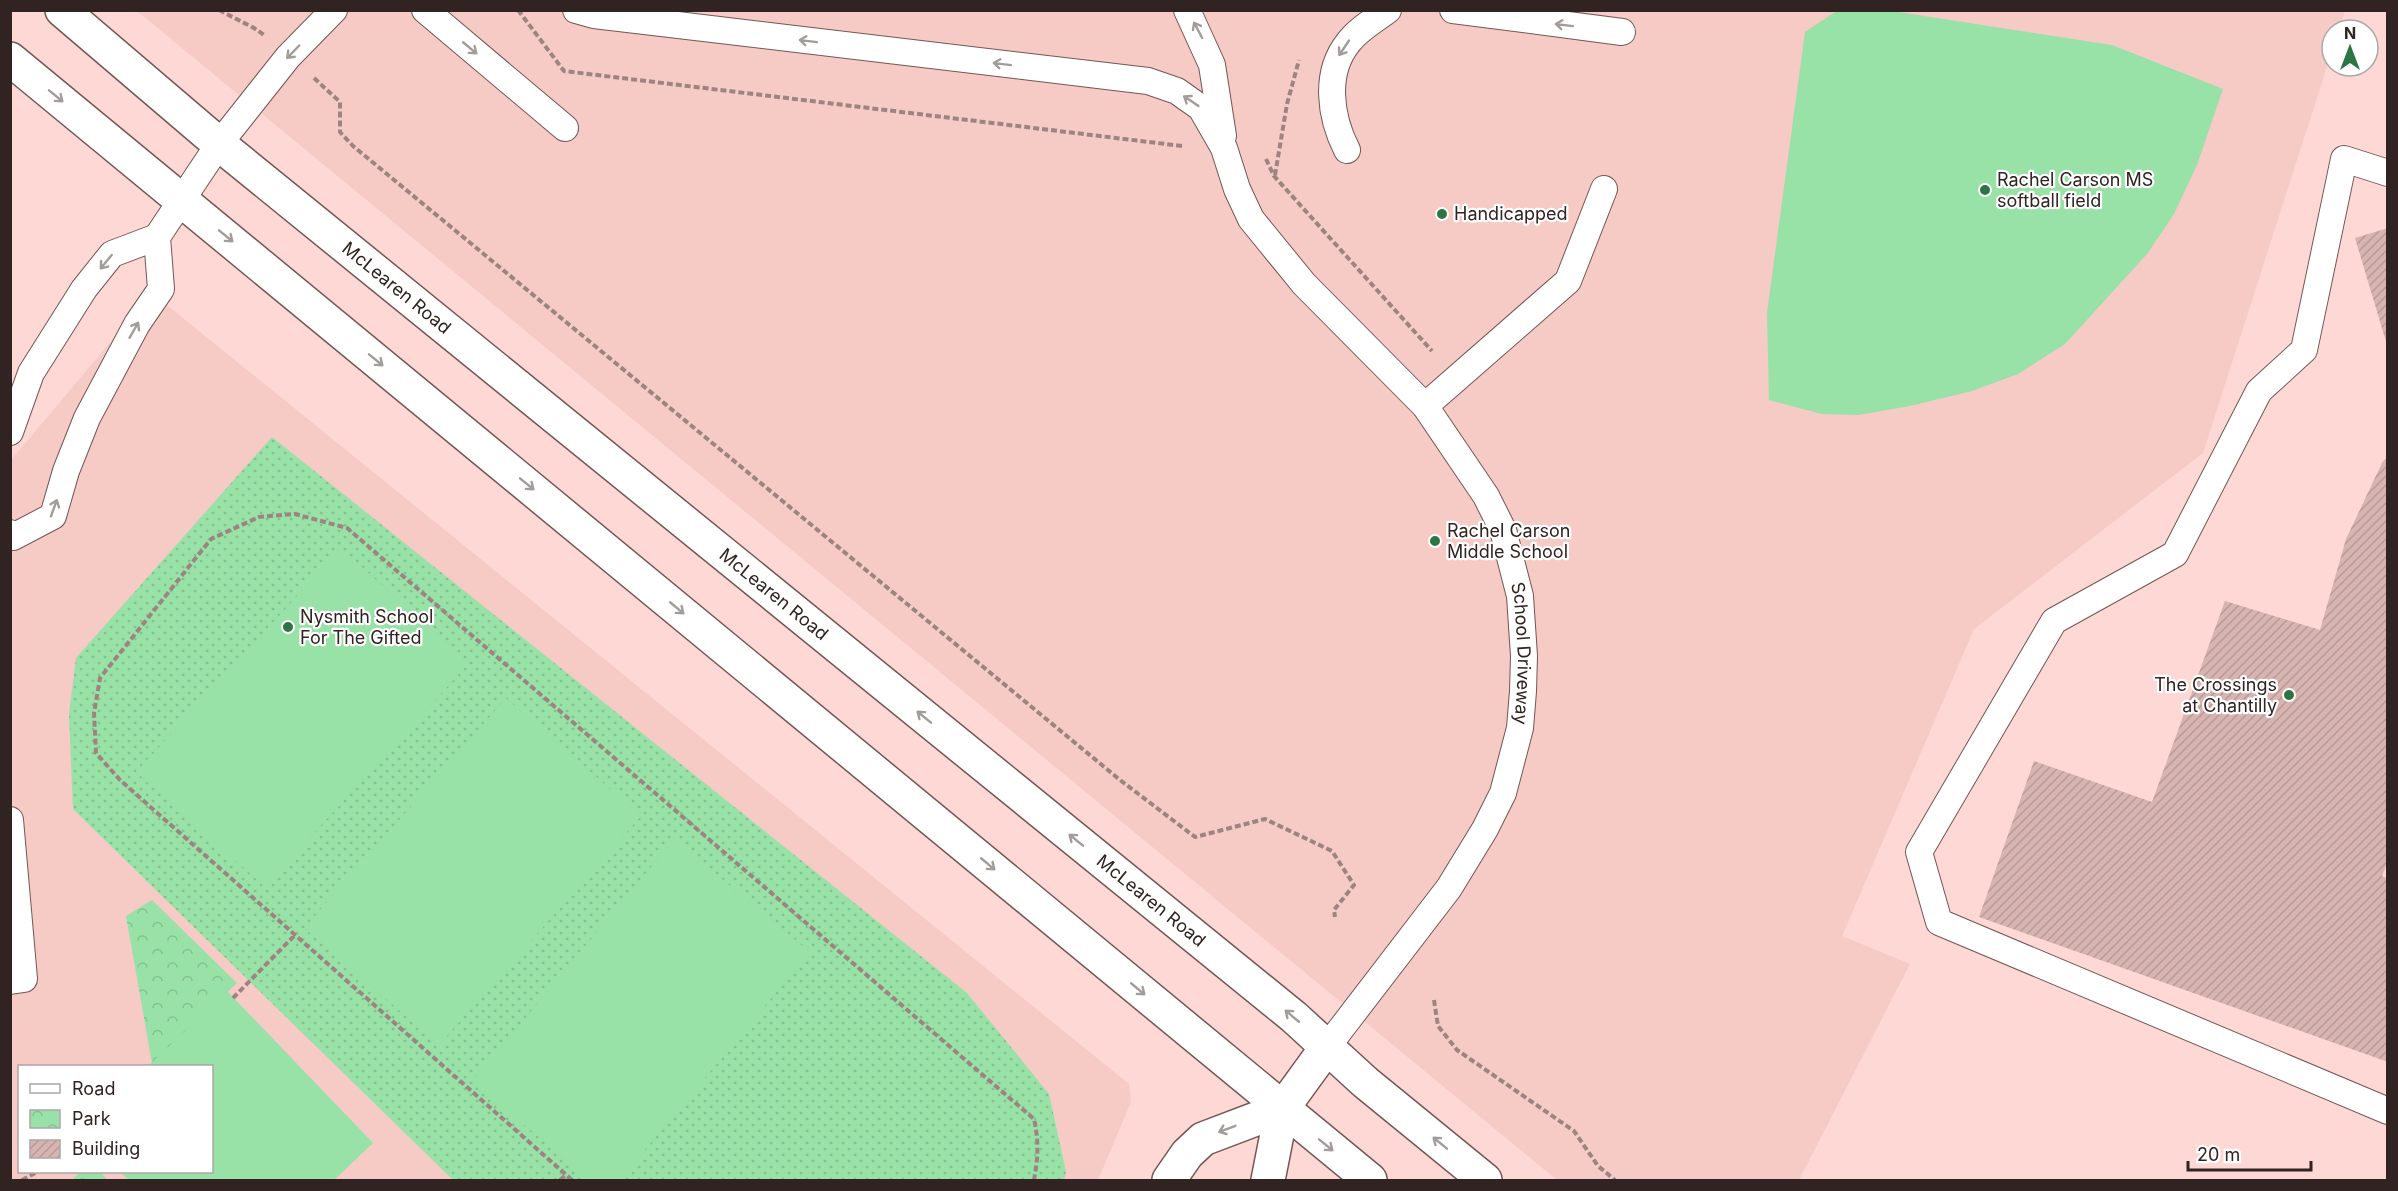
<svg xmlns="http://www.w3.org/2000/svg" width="2398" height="1191" font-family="Inter,sans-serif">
<defs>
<pattern id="grass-dots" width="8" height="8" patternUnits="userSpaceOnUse" patternTransform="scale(1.5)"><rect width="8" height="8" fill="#98e1a7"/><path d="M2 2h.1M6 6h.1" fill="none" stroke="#83c18f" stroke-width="1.8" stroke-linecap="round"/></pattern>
<pattern id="park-crowns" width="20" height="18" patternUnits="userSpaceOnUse" patternTransform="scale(1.5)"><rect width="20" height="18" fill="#98e1a7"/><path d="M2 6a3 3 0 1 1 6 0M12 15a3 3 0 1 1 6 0" fill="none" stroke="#83c18f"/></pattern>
<pattern id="building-hatch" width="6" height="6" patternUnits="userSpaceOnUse" patternTransform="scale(1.5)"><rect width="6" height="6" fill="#d7b4b0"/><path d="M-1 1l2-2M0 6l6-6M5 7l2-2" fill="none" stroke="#b99a97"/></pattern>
</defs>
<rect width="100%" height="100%" fill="#fdd8d4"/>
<path fill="#f6cac5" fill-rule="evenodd" d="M137,11H2345L2339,30H2332V51L2203,453L1974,629L1842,936L1910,964L1799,1180H1557Z
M152,293L1129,1084L1131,1102L1098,1180H11V460ZM20,1066H212V1172H20Z"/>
<path fill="url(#grass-dots)" d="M272,437L967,993L1049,1094L1066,1172L1064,1180H453L73,809L69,714L76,658Z"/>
<path fill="url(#park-crowns)" d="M152,900L237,983L152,1063L126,916Z
M80,1172H100L108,1180H72Z"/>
<path fill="#98e1a7" d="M1838,10L1892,11L2112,45L2223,89L2197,165L2174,214L2147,254L2065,344L2018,374L1972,391L1910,406L1858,415L1822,414L1769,400L1767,313L1805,32Z
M341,548L469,663L265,887L136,772Z
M506,698L641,816L439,1045L304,928Z
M674,839L810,952L620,1180H591L472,1082Z
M227,991L373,1143L334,1180H129L120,1172H212V1066H148Z"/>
<path fill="url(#building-hatch)" d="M2388,228V345H2387L2355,238Z
M2388,456V861L2382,876L2388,879V1062L1979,917L2034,761L2152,802L2225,601L2320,630L2346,539L2382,463Z"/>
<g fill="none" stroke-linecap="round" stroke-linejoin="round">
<defs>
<g id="service">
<path d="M425,10L565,128"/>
<path id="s1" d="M576,10L594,15L1148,81L1177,91L1201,108L1224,148L1237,189L1251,219L1304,284L1425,406L1486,496L1503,530L1520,596L1524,656L1523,691L1520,728L1503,793L1485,829L1449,888L1327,1047"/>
<path d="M1187,10L1212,65L1223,136"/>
<path d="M1453,10L1622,32"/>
<path d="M1347,150C1330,117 1324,73 1348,43C1358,29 1375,20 1388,10"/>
<path d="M2388,173L2344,159L2304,350L2259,391L2175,554L2054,621L1919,852L1939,922L2388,1111"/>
<path d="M1425,406L1568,281L1604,189"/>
<path d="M10,432L31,373L84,289L112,254L157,237"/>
<path d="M10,533L13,537L53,516L66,471L87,418L137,324L161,289L157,237L219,144L288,57L334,10"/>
<path d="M10,820L24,979L10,981"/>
</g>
<path id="tertiary" d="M1169,1180L1187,1154L1203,1139L1282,1109
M1268,1180L1282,1109L1327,1047"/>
<g id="secondary">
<path id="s2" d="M62,10L219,144L1294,1017L1365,1082L1485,1180"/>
<path d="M10,59L1370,1180"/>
</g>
</defs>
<use href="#service" stroke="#745653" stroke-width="28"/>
<use href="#tertiary" stroke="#745653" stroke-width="36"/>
<use href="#secondary" stroke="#745653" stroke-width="36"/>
<path stroke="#9e8481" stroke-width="4" stroke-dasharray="6 3" stroke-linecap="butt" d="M219,10L254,28L264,35
M518,10L564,71L1182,146
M314,78L340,102V132L353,146L1120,780L1195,837L1265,819L1332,851L1354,885L1334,910L1335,917
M1266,159L1274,176L1432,351
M1275,175L1287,104L1299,60
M233,998L295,935
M1434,1000L1438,1026L1457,1050L1574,1131L1598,1166L1615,1180
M22,1180L37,1172
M560,1180L566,1175
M572,1180L120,780L96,753L94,713L100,678L211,539L259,517L295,514L347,528L1034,1119C1039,1141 1038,1159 1034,1180"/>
<use href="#service" stroke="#fff" stroke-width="26"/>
<use href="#tertiary" stroke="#fff" stroke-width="33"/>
<use href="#secondary" stroke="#fff" stroke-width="33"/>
</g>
<defs><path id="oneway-shaft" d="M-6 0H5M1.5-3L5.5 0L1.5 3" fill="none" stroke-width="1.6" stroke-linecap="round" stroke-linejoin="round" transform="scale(1.5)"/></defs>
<g stroke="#a29c9b">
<use href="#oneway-shaft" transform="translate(1564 25) rotate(-173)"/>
<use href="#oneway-shaft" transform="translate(1198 30) rotate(-118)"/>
<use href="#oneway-shaft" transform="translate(808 41) rotate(-173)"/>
<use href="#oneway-shaft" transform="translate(470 48) rotate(40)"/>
<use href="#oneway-shaft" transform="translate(1344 48) rotate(124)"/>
<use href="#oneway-shaft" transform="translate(293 52) rotate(134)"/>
<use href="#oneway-shaft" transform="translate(1002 64) rotate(-173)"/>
<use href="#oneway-shaft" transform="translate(56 96) rotate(39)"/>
<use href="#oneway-shaft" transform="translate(1191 101) rotate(-146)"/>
<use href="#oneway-shaft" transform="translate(226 236) rotate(39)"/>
<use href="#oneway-shaft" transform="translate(106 262) rotate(129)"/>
<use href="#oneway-shaft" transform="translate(134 330) rotate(-60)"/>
<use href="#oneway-shaft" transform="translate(376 360) rotate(39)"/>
<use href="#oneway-shaft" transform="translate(527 484) rotate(39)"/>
<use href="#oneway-shaft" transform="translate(54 508) rotate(-70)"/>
<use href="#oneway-shaft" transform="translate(677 608) rotate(40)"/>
<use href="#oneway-shaft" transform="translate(924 717) rotate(-141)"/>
<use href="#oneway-shaft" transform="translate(1076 840) rotate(-141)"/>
<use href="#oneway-shaft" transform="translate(988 864) rotate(40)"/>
<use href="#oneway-shaft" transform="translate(1138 989) rotate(40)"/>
<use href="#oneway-shaft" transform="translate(1292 1016) rotate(-140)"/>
<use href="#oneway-shaft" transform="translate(1227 1129) rotate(159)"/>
<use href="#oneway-shaft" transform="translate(1440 1143) rotate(-141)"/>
<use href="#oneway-shaft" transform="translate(1326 1145) rotate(39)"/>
</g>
<g fill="#2d7542" stroke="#fff" stroke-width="2">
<circle cx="1985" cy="190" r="6"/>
<circle cx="1442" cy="214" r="6"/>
<circle cx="1435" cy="541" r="6"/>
<circle cx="288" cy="627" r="6"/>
<circle cx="2289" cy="695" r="6"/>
</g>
<g text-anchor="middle" stroke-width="4.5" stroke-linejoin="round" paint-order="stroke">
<g font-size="18" fill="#302321" stroke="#fff" text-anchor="start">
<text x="1997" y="186">Rachel Carson MS<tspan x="1997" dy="21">softball field</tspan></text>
<text x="1454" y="220">Handicapped</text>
<text x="1447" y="537">Rachel Carson<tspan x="1447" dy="21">Middle School</tspan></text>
<text x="300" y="623">Nysmith School<tspan x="300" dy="21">For The Gifted</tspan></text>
<text x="2277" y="691" text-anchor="end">The Crossings<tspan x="2277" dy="21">at Chantilly</tspan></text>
</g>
<g font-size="18" fill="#302321" stroke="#fff">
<text dy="6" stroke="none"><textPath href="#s2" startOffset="435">McLearen Road</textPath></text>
<text dy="6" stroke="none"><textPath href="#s2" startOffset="921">McLearen Road</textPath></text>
<text dy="6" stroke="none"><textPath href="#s1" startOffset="1287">School Driveway</textPath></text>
<text dy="6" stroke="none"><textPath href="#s2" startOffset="1407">McLearen Road</textPath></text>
</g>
</g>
<rect width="2398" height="1191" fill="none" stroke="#302321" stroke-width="24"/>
<rect x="18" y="1065" width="195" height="108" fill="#ffffff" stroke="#aca7a6" stroke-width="1.5"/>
<rect x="30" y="1084" width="30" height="9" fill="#ffffff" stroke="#aca7a6" stroke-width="1.5"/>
<text x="72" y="1095" font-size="18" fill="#302321">Road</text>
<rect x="30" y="1110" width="30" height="18" fill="url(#park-crowns)" stroke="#aca7a6" stroke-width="1.5"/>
<text x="72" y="1125" font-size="18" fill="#302321">Park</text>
<rect x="30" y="1140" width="30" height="18" fill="url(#building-hatch)" stroke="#aca7a6" stroke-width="1.5"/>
<text x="72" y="1155" font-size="18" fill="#302321">Building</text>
<g transform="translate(2350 48)"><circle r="28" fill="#ffffff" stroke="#aca7a6" stroke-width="1.5"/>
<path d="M0-4.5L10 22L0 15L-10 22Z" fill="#2d7542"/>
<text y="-9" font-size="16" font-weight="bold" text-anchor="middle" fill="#302321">N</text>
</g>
<path d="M2188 1161v9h123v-9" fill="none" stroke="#302321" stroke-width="3"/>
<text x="2197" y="1161" font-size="18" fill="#302321" stroke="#ffffff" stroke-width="4.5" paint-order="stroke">20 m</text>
</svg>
